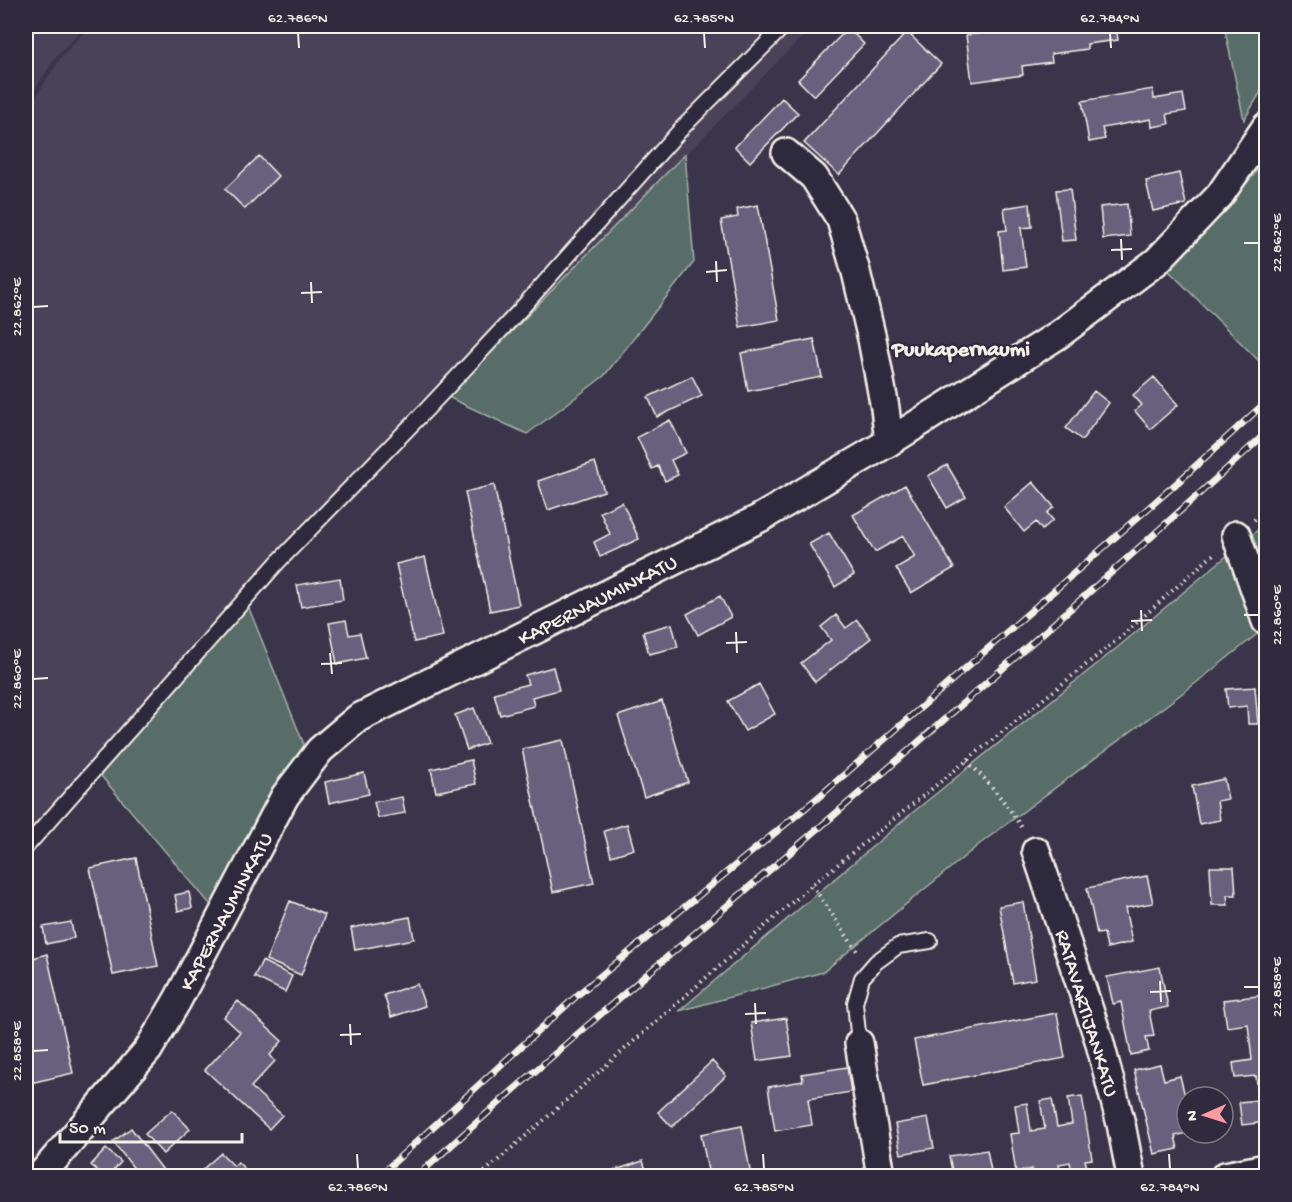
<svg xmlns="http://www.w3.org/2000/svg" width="1292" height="1202" font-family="'Gochi Hand',sans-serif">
<rect width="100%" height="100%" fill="#3a354a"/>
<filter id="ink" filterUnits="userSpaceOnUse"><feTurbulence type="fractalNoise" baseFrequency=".0167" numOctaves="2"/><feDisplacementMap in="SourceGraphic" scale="12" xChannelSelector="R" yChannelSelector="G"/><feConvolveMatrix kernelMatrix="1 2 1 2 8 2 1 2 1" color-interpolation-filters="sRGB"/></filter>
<g filter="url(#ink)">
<path fill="#484259" d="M26,26H86L57,55L26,103Z
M90,26H813L246,601L26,851V112L62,56Z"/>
<path fill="#586d67" stroke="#a6afa8" stroke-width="1.5" d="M1224,26H1266V83L1244,120Z
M685,154L694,262L604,376L527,434L448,397Z
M1266,155V368L1168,270L1253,176Z
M1266,523V627L1196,683L981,843L823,972L679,1011L912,813L1118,647Z
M246,601L305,747L274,792L215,910L96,770Z"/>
<path fill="#68607d" stroke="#f4f1e8" stroke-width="1.5" d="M1004,26H1116L1118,40L1087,44V49L1051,54L1052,62L1022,66L1023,75L972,82L966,35L1005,30Z
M848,28L864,44L814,96L798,80Z
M907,32L941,64L839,175L804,143Z
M1153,89L1154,99L1183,94L1186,111L1167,114L1169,124L1152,127L1151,119L1102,128L1105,139L1089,142L1082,101Z
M782,98L798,113L750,162L735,147Z
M259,156L278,176L245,209L225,189Z
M1179,173L1186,204L1153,211L1146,181Z
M1070,189L1076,240L1062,241L1056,190Z
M1030,204L1032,227L1021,228L1026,267L1003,270L999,231L1007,230L1004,208Z
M1127,204L1130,236L1103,239L1100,207Z
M758,205L779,320L740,327L721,220L738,217L737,209Z
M814,339L822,377L748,391L741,353Z
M692,376L702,396L657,417L648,397Z
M1154,377L1178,405L1150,429L1135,411L1142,405L1133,395Z
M1094,391L1109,403L1082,440L1066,428Z
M670,420L686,453L671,460L678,475L665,481L658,466L652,469L637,437Z
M595,462L604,491L548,510L538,481Z
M947,465L966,497L947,508L928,476Z
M1033,482L1054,507L1047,513L1053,520L1042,530L1036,522L1024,532L1004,507Z
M494,485L519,605L490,611L465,492Z
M905,485L954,568L911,593L896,568L915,557L903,536L875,552L853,515Z
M622,502L639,539L600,557L594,542L610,534L600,512Z
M829,533L854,575L835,587L809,544Z
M425,557L443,636L414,642L396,564Z
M340,578L343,600L301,607L297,585Z
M720,596L731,617L698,635L687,614Z
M836,615L846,628L857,620L871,638L815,682L801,663L831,640L821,627Z
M346,620L349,635L360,633L366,658L337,664L329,623Z
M672,624L678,647L649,654L643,632Z
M553,667L559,690L532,697L534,706L500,715L494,693L528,684L525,675Z
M759,684L775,714L745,731L728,701Z
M1255,687L1258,724H1248L1247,706L1228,708L1226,689Z
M662,701L688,782L644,797L618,716Z
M474,708L487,743L467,750L455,715Z
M563,740L594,883L553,892L522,749Z
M471,760L476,784L436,792L431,769Z
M364,773L369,794L329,803L325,782Z
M1224,779L1228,799L1217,801L1220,820L1199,824L1192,786Z
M402,797L405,813L378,818L374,802Z
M627,824L634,849L611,856L604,831Z
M136,858L158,966L113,975L90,868Z
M1210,867H1234L1236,895H1227L1228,905H1212Z
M1147,876L1153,903L1125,908L1132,942L1107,948L1104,933L1097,934L1087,888Z
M189,892L192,908L178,911L175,895Z
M290,901L325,915L301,975L266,960Z
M1023,902L1036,979L1013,983L999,906Z
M410,917L414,939L355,950L351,928Z
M71,922L74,938L46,944L43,927Z
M47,954L73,1073L26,1084V960Z
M262,961L292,976L285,992L254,977Z
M1160,967L1168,1007L1149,1011L1154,1036L1146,1037L1149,1051L1131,1055L1121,1002L1113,1004L1107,977Z
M417,984L425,1006L391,1017L384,995Z
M1266,995V1122L1242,1125L1239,1102L1259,1100L1256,1076L1235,1078L1233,1063L1252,1060L1248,1024L1227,1027L1223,1000Z
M238,1001L282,1041L270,1055L275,1061L251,1087L282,1115L269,1129L205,1070L240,1032L224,1017Z
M1057,1013L1065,1058L923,1085L914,1040Z
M786,1018L792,1056L757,1061L751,1023Z
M712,1061L726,1076L672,1127L658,1112Z
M1160,1064L1164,1080L1180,1076L1187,1104V1133L1175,1136L1178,1149L1154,1154L1134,1070Z
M847,1067L851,1092L808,1099L812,1125L775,1131L768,1087L803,1081L802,1074Z
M1082,1096L1092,1159L1085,1160L1087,1168L1072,1171L1070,1162L1059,1164L1060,1173L1033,1176L1032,1169L1016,1172L1010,1134L1019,1133L1015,1105L1027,1103L1031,1131L1045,1129L1040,1101L1052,1099L1057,1127L1072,1124L1068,1098Z
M172,1110L190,1129L163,1154L145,1134Z
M928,1118L934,1148L901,1154L895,1124Z
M742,1126L751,1176H709L701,1134Z
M131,1128L163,1170L154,1176H140L113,1142Z
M106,1149L121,1162L108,1176H104L91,1165Z
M987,1150L992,1176H953L949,1156Z
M221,1153L234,1166L238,1162L251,1176H210L203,1169Z
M643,1161L648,1176H610L609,1172Z
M864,1171L865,1176H832Z"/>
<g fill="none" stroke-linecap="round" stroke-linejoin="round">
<defs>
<path id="lane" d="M26,847L277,563L427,409L520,310L683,127L784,26
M859,1043L855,1003L862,978L876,962L898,946L930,941"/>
<path id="street" d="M786,153L814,177L841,220L856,272L872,339L885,408L889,442
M1236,535L1266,621
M1036,851L1099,1040L1121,1124L1131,1176
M859,1043L881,1176
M40,1176L148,1050L177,1001L285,796L320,750L358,718L760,518L889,442L1058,335L1157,261L1220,195L1266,127
M1225,1176L1266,1168"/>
</defs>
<use href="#lane" stroke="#f4f1e8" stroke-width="18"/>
<use href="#street" stroke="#f4f1e8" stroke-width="32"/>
<path stroke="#f4f1e8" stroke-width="4" stroke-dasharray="1.5 4.5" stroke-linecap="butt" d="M1254,520L1266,508
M967,761C989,782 1007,804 1023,830
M812,885L859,954
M480,1176L812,885L1118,639L1216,552"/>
<use href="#lane" stroke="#2f2a3d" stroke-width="14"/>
<use href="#street" stroke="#2f2a3d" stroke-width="27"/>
<defs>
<path id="rail" d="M379,1176L581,992L821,795L1178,482L1266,402
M417,1176C553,1053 693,935 833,816C979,690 1124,563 1266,433"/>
</defs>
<use href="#rail" stroke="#f4f1e8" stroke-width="7"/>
<use href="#rail" stroke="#2f2a3d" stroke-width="4.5" stroke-dasharray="14" stroke-linecap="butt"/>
</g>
</g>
<path fill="none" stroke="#f4f1e8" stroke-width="2" d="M298,33L299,48M704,33L705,48M1110,33L1111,48M1121,239L1122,260M1244,243H1259M1111,250L1132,249M716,261L717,282M706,272L727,270M311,282L312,303M301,293L322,292M33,307L48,306M1141,610L1142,631M1244,615H1259M1131,621L1152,620M736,632L737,653M726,643L747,642M330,653L332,674M321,664L342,663M33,679L48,678M1160,981L1161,1002M1244,987H1259M1150,992L1171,991M755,1003L756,1024M745,1014L766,1013M350,1024L351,1045M340,1035L361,1034M33,1051L48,1050M357,1154L358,1169M763,1154L764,1169M1169,1154L1170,1169"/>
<g text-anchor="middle" stroke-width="4.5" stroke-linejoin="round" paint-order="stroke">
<g font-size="21" fill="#f4f1e8" stroke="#2f2a3d">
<text transform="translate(597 599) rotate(-27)" y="7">KAPERNAUMINKATU</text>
<text transform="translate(225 911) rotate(-62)" y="7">KAPERNAUMINKATU</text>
<text transform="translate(1088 1013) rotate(73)" y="7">RATAVARTIJANKATU</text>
</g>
<g font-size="22" font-weight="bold" fill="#f4f1e8" stroke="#2f2a3d">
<text x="961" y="355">Puukapernaumi</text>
</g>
</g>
<rect width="1292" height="1202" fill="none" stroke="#2f2a3d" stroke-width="66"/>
<g transform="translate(1205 1115) rotate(267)"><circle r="28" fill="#2f2a3d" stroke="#7e7a81" stroke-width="1.5"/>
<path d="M0-4.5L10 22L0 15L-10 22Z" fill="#ff9aa2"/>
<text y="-9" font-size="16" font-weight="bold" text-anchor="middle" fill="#f4f1e8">N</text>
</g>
<path d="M60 1133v9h182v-9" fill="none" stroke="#f4f1e8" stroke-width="3"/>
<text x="69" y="1133" font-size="18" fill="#f4f1e8" stroke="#2f2a3d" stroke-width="4.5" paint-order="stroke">50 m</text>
<rect x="33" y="33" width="1226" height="1136" fill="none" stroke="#f4f1e8" stroke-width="2"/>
<g font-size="15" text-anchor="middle" fill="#f4f1e8">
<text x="298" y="22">62.786°N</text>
<text x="704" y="22">62.785°N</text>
<text x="1110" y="22">62.784°N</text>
<text transform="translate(1276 243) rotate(-90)" y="5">22.862°E</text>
<text transform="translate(16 307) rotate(-90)" y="5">22.862°E</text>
<text transform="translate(1276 615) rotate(-90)" y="5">22.860°E</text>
<text transform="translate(16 679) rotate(-90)" y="5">22.860°E</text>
<text transform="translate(1276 987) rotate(-90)" y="5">22.858°E</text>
<text transform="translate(16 1051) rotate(-90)" y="5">22.858°E</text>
<text x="358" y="1191">62.786°N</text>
<text x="764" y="1191">62.785°N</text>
<text x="1170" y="1191">62.784°N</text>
</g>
</svg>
